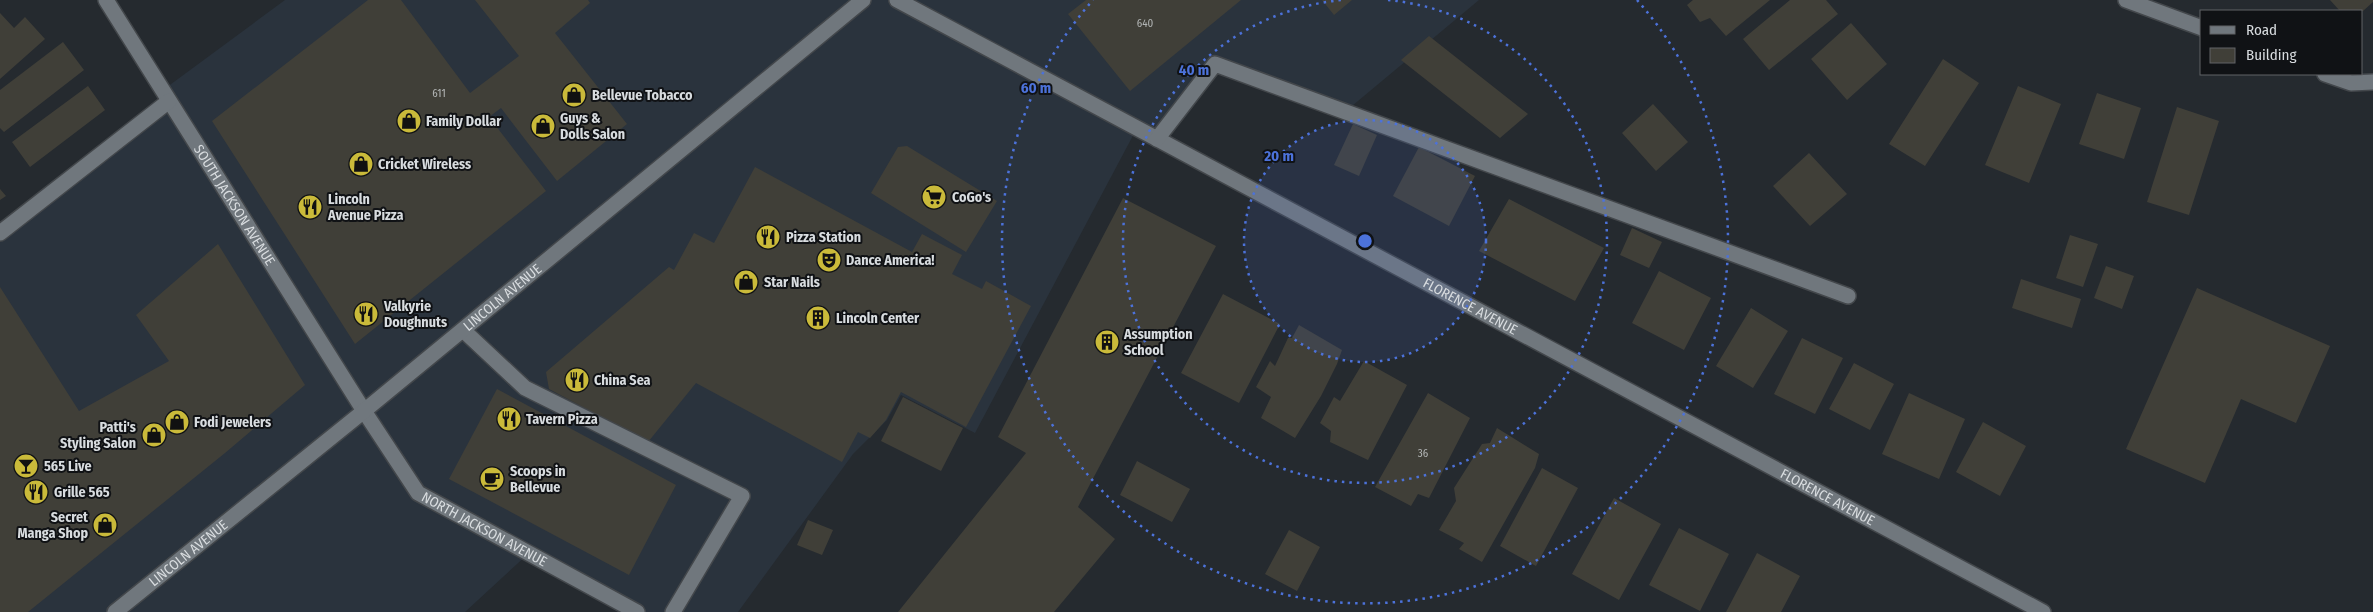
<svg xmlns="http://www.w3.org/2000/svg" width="2373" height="612" font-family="'Fira Sans Condensed',sans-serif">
<rect width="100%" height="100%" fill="#252a2f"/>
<path fill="#2a333d" d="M285,0H1479L1346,111L1215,64L1157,139L1137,128L975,433L901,395L887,420L853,454L738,612H637L529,553L465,612H0V233L169,101L163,90Z"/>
<path fill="#403f38" d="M368,0H401L470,93L519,56L475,0H588L590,3L555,33L627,124L557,181L501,108L489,117L546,191L355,344L212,121Z
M1086,0H1241L1130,91L1068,14Z
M1322,0H1352L1334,15Z
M1693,0H1770L1726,36L1710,18L1700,22L1687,5Z
M1790,0H1826L1838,14L1769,70L1743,39Z
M2330,0H2373V2L2363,11H2340Z
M0,13L14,28L25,17L45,39L0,79Z
M1851,23L1887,64L1847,100L1811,59Z
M1429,36L1528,114L1500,138L1401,60Z
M63,42L84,70L4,132L0,128V90Z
M1943,59L1979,83L1925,166L1889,144Z
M88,86L105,110L30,167L12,142Z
M2018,86L2061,104L2029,183L1985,165Z
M2097,93L2141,108L2124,159L2079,144Z
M1653,104L1688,142L1656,171L1622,133Z
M2177,107L2219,121L2189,215L2147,202Z
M1353,124L1377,135L1359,176L1334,165Z
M907,146L997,201L966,252L871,193L898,147Z
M1419,147L1475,176L1449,226L1393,196Z
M1809,153L1847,194L1810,226L1773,186Z
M755,167L912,252L922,234L962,255L952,274L982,289L986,281L1031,306L966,427L901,392L886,420L870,438L858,432L842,462L696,383L648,442L549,389L546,372L669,267L674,270L694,233L714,243Z
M0,189L6,196L0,200Z
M1123,198L1216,246L1078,507L1115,539L1054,612H898L1026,453L998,437Z
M1509,199L1604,248L1575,301L1479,251Z
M1632,228L1662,242L1649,268L1620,255Z
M2070,235L2098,244L2083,287L2056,278Z
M218,244L305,385L225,453L28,612H0V287L79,411L169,361L136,315Z
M2106,266L2134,276L2122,309L2094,298Z
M1659,271L1711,298L1684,350L1632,323Z
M2021,279L2081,299L2072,328L2012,308Z
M2197,288L2330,346L2296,423L2241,399L2205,483L2126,449Z
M1223,294L1280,324L1239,403L1181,373Z
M1751,308L1788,331L1753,388L1716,366Z
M1299,325L1342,350L1337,364L1321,396L1295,438L1261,418L1271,397L1256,387L1270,361L1275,366L1288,338H1292Z
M1802,338L1843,358L1815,414L1774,394Z
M1364,361L1407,385L1368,460L1330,442L1331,431L1320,423L1334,397L1340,401Z
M1854,363L1894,384L1870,430L1829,409Z
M497,389L676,485L629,575L449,479Z
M1428,393L1470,418L1429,498L1418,494L1411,506L1375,487Z
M1909,393L1965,419L1939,479L1882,454Z
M903,397L963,428L941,471L881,441Z
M1983,422L2026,446L2000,496L1956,472Z
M1497,428L1539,454L1535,468L1482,562L1459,549L1464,543L1439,530L1456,501L1454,488L1482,444L1490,443Z
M1137,461L1190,489L1172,522L1120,495Z
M1542,468L1578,488L1536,566L1500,546Z
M1614,498L1661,524L1619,600L1572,574Z
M808,520L833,530L822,555L797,545Z
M1679,528L1729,554L1700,611L1649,585Z
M1289,530L1320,547L1297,591L1265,574Z
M1757,553L1800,576L1781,612H1726Z"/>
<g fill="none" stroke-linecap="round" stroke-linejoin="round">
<defs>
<g id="minor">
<path id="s1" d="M106,0L364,411L418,493L637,612"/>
<path id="s2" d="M897,0L2043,612"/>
<path d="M2126,0L2202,28"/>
<path d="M2325,74L2351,83L2373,82"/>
<path d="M1157,139L1215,64L1848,296"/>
<path d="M0,233L169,101"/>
<path d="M463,330L525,388L742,496L673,612"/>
<path id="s3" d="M115,612L364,411L863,0"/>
</g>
</defs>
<use href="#minor" stroke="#43474b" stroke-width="18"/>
<use href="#minor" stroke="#70777d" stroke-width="15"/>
</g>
<circle cx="1365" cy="241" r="121" fill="#4c72da" fill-opacity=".12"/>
<g fill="none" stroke="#4c72da" stroke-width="2.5" stroke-dasharray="2.5 5">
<circle cx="1365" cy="241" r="121"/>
<path d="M1388 0A242 242 0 1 1 1342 0"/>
<path d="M1637 0A363 363 0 1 1 1093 0"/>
</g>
<defs>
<symbol id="shop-disc" viewBox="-11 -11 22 22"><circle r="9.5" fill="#caba3a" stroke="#101215"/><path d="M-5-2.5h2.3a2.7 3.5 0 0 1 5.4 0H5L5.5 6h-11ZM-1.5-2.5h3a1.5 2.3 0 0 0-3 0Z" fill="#111"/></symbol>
<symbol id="supermarket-disc" viewBox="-11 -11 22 22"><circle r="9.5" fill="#caba3a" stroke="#101215"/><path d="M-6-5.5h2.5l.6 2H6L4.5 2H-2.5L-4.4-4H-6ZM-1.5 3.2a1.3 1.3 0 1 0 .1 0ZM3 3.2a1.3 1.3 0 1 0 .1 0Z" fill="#111"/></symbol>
<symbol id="restaurant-disc" viewBox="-11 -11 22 22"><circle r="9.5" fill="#caba3a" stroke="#101215"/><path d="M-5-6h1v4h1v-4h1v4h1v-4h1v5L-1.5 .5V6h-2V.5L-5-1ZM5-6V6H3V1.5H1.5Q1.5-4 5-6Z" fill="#111"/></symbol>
<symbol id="theatre-disc" viewBox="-11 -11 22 22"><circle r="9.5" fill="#caba3a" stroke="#101215"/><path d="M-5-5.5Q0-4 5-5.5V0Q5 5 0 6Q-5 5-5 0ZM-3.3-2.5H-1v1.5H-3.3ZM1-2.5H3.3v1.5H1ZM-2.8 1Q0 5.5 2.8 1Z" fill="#111"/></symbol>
<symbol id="building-disc" viewBox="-11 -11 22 22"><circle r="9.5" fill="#caba3a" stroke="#101215"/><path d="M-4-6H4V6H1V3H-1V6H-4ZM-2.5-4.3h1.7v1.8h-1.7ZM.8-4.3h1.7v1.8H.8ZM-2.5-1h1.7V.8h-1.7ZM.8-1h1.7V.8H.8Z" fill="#111"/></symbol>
<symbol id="bar-disc" viewBox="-11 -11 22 22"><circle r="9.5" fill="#caba3a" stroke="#101215"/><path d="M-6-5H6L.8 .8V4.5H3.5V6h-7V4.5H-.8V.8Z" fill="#111"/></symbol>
<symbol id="cafe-disc" viewBox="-11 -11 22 22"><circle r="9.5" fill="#caba3a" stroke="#101215"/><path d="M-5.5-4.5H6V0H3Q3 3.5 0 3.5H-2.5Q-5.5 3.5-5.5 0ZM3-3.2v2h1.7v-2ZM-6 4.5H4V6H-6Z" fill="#111"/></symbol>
</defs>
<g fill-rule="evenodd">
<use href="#shop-disc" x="560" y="81" width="28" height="28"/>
<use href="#shop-disc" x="395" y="107" width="28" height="28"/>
<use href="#shop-disc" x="529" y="112" width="28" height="28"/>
<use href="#shop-disc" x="347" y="150" width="28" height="28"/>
<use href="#supermarket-disc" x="920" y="183" width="28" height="28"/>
<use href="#restaurant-disc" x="296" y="193" width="28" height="28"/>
<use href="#restaurant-disc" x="754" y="223" width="28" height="28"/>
<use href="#theatre-disc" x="815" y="246" width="28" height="28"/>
<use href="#shop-disc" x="732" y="268" width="28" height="28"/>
<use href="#restaurant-disc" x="352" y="300" width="28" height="28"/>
<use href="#building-disc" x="804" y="304" width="28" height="28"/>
<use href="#building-disc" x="1093" y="328" width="28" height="28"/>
<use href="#restaurant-disc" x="563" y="366" width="28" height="28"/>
<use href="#restaurant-disc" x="495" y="405" width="28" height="28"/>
<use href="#shop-disc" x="163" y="408" width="28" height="28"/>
<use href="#shop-disc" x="140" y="421" width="28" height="28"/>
<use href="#bar-disc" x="12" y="452" width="28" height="28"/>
<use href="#cafe-disc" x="478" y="465" width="28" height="28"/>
<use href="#restaurant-disc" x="22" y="478" width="28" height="28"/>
<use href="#shop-disc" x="91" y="511" width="28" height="28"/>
</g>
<g text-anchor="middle" stroke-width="4" stroke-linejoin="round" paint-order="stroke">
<g font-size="11" fill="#b2b5b5">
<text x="1145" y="27">640</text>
<text x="439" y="97">611</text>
<text x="1423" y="457">36</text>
</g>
<g font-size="14" font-weight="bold" fill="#d8dcdf" stroke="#101215" text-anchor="start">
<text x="592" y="100">Bellevue Tobacco</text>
<text x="560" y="123">Guys &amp;<tspan x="560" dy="16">Dolls Salon</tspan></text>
<text x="426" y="126">Family Dollar</text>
<text x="378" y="169">Cricket Wireless</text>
<text x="952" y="202">CoGo's</text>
<text x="328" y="204">Lincoln<tspan x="328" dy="16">Avenue Pizza</tspan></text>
<text x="786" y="242">Pizza Station</text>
<text x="846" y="265">Dance America!</text>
<text x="764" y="287">Star Nails</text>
<text x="384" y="311">Valkyrie<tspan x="384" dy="16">Doughnuts</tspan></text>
<text x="836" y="323">Lincoln Center</text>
<text x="1124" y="339">Assumption<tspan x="1124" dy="16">School</tspan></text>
<text x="594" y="385">China Sea</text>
<text x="526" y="424">Tavern Pizza</text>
<text x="194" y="427">Fodi Jewelers</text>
<text x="136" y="432" text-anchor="end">Patti's<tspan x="136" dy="16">Styling Salon</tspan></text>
<text x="44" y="471">565 Live</text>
<text x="510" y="476">Scoops in<tspan x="510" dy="16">Bellevue</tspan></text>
<text x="54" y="497">Grille 565</text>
<text x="88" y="522" text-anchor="end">Secret<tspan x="88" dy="16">Manga Shop</tspan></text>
</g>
<g font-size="14" fill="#d8dcdf" stroke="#101215">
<text dy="5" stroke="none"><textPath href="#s1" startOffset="242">SOUTH JACKSON AVENUE</textPath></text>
<text dy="5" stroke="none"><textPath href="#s3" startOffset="499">LINCOLN AVENUE</textPath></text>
<text dy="5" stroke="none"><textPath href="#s2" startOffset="650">FLORENCE AVENUE</textPath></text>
<text dy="5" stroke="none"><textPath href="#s2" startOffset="1055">FLORENCE AVENUE</textPath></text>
<text dy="5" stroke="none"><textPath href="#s1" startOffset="659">NORTH JACKSON AVENUE</textPath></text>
<text dy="5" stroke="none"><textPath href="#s3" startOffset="94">LINCOLN AVENUE</textPath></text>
</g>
</g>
<circle cx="1365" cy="241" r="8" fill="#4c72da" stroke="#101215" stroke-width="2.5"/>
<g font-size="15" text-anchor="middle" font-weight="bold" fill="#4c72da" stroke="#101215" stroke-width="4" stroke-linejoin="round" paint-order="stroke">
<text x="1194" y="75">40 m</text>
<text x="1036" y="93">60 m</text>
<text x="1279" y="161">20 m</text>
</g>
<rect x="2200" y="10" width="162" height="65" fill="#101215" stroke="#606366"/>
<rect x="2210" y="26" width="25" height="8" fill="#70777d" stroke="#606366"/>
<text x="2246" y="35" font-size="15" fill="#d8dcdf">Road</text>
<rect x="2210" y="48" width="25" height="15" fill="#403f38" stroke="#606366"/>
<text x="2246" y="60" font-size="15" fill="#d8dcdf">Building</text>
</svg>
